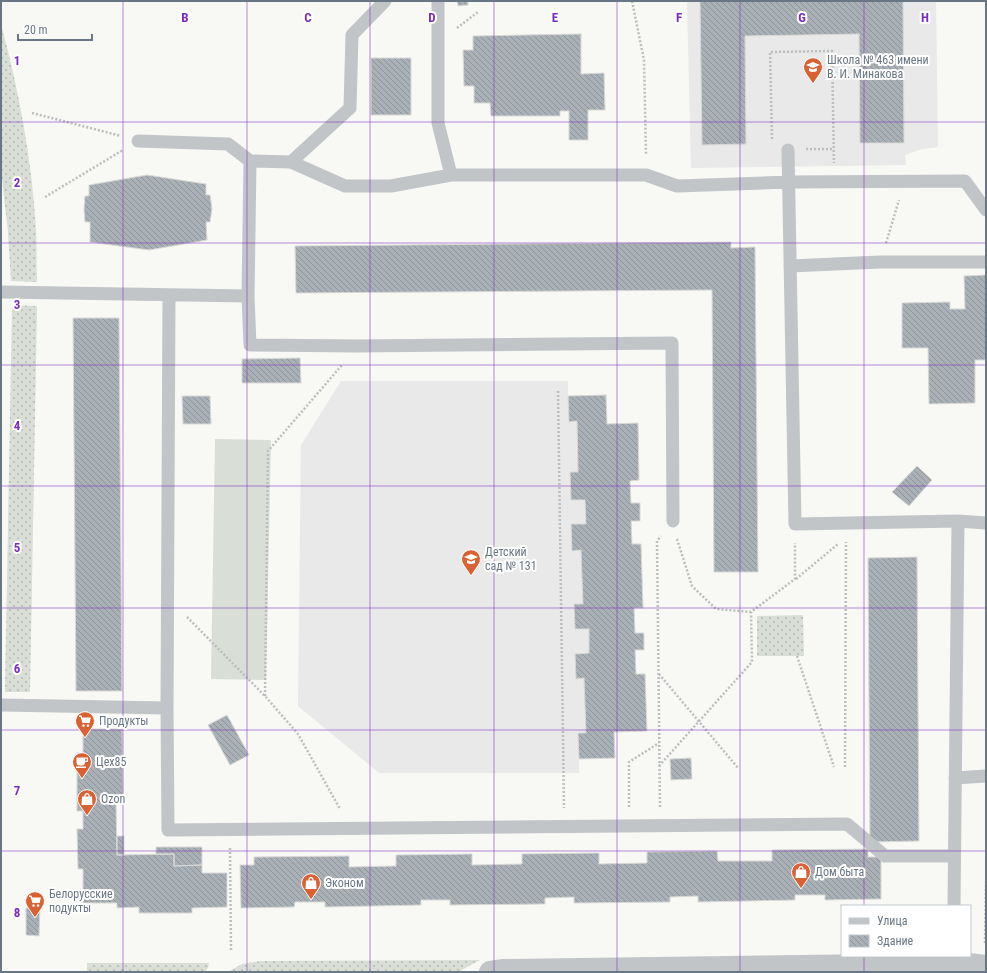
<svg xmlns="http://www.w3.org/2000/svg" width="987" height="973" font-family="'Roboto Condensed',sans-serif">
<defs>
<pattern id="grass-dots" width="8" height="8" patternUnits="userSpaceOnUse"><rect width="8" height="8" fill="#d9ded6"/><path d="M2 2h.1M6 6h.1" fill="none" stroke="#b4b9b3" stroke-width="1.8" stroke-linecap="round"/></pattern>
<pattern id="building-back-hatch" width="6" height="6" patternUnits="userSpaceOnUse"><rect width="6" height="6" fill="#aab1b6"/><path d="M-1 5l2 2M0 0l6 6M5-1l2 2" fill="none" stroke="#8e959a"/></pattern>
</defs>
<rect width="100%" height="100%" fill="#f8f8f5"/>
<path fill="#e8e9e8" d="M687,1H936L938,147L922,149L905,155L906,165L691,168Z
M341,381H568V396L606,395L607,424L638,423L639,480L630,481L631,503H640V521H632V544H641L643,608H634L635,633H644V650H635L636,674H645L647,731L614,732L615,758L579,759V773H379L298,706L301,445Z"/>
<path fill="url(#grass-dots)" d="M1,24C19,91 32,160 36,230C37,247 36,265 37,282L11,281L8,232L1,170Z
M12,305L37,306L30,692H5Z
M803,615L804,656H757V616Z
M480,960L458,972H228L242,964L261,961Z
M87,963H209L208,968L204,972H87Z"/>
<path fill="#d9ded6" d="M215,439L271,440L266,680L211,679Z"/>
<path fill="url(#building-back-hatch)" stroke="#d9d9d7" d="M457,1H468V5L458,6Z
M700,1H903L904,143H860L859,34L745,36L746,144L702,145Z
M581,34V74L604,73L605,110H588V140H569V111H560V116H491L490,103H474V86H464L463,50H473V36Z
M371,58H411V115H371Z
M147,175L206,184V195H210L212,209L210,222H206L207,240L149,250L90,242V222H85L84,209L85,196H89V185Z
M731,242V248L755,247L758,572H714L712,290L296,293L295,246Z
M986,275V360H975V403L929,404L928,348H902V303L950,302V309H965L964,276Z
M73,318H119L122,691H76Z
M300,358L301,383H242V359Z
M606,395L607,424L638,423L639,480L630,481L631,503H640V521H631L632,544H641L643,608H634L635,633H644V650H635L636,674H645L647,731L614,732L615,758L579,759L578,733H586L584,678L576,679L575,654L589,653V629H575L574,604H583L581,550L572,551L571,524H586L585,500H571L570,472H578L577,421L569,422L568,396Z
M182,396H210L211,424H183Z
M917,466L932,480L909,506L892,492Z
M917,557L919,841L870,842L868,558Z
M227,715L249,755L230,765L208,725Z
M83,729H122L123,801H116L117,855L174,854V866L202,865V873H227V907L192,908V913H139V907L117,908V903H83V869H78L77,829H83V811H77V753H83Z
M691,758L692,779L671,780L670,759Z
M117,836H124V855H117Z
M156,847H202V865L174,866V854H156Z
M868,849V857H881V899L825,900V895H795V900L698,902V896L670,897V902L574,903V897L545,898V904L450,905V900H421V905L325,907V902H295L294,907L241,908L240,865H254V857L349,856V867L396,866V855L472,854V865L522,864V854L599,853V864L647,863V852L717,851L718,861H772V850Z
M26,908H40L39,936L26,935Z"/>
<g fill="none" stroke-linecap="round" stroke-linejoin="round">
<path stroke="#bbbec0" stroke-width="2.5" stroke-dasharray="2 2" stroke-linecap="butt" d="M632,1L644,60L646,155
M457,28L478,12
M32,113L121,136
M772,139L770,52L832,51L834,163
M806,149H834
M45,197L123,150
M886,243L899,200
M558,391L564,808
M677,539L692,586L716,609L751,612
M796,579L838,544
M187,617L265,696L298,734L340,809
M797,656L834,767
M659,674L738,768
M265,696L268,451L342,365
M659,766L752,662L751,612L795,579V543
M845,767L846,542
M629,807V762L659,743
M660,807L657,541L661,536
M230,848L231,950
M985,943L986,882"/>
<path stroke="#c1c5c8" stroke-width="13" d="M438,1V123L451,175
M138,141L228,144L250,161L248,296L250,345L358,346L672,343L673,521
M788,150L795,524L958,521L986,523
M250,161L291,162L350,108L352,35L385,1
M291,162L345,186H391L451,175H646L677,186L789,182L965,181L986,210
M790,266L880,262H986
M1,292L248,296
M169,295L167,708L168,830L847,824L885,856H954
M1,705L167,708
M955,778L986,776
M954,906L958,521"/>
<path stroke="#c1c5c8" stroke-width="22" d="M490,972L504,970L953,964H969L986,966"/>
</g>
<path fill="none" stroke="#7b2cbf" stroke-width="1" stroke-opacity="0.55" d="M123,1V972M247,1V972M370,1V972M494,1V972M617,1V972M740,1V972M864,1V906M1,122H986M1,243H986M1,365H986M1,486H986M1,608H986M1,730H986M1,851H986M864,956V972"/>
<defs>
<symbol id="school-pin" viewBox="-11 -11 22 30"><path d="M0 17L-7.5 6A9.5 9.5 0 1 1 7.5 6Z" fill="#d96234" stroke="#fff"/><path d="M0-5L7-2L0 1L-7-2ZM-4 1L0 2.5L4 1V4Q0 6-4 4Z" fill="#fff"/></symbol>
<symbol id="supermarket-pin" viewBox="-11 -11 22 30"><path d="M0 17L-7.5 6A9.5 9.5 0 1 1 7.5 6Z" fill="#d96234" stroke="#fff"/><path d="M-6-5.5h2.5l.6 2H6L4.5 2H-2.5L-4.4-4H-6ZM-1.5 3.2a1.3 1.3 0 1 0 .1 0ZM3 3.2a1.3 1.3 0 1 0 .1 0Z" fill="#fff"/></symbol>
<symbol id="cafe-pin" viewBox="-11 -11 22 30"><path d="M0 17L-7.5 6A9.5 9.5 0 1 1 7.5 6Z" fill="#d96234" stroke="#fff"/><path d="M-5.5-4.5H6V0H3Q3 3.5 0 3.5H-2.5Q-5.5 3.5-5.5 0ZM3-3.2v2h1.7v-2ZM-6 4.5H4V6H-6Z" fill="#fff"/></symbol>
<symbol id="shop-pin" viewBox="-11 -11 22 30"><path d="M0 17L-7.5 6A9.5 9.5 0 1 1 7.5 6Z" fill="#d96234" stroke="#fff"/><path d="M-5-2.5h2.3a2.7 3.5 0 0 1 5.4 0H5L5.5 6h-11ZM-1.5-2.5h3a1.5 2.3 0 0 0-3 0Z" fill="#fff"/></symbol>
</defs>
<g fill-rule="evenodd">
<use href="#school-pin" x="802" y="56" width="22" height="30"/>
<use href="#school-pin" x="460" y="548" width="22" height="30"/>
<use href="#supermarket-pin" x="74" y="710" width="22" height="30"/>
<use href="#cafe-pin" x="71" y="751" width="22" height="30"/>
<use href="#shop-pin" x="76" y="788" width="22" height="30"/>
<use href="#shop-pin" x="790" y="861" width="22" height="30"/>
<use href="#shop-pin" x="300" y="872" width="22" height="30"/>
<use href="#supermarket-pin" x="24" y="890" width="22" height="30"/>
</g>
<g text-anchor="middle" stroke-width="4" stroke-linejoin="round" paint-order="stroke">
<g font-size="12" fill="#697784" stroke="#fff" text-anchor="start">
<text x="827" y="64">Школа № 463 имени<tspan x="827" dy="14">В. И. Минакова</tspan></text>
<text x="485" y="556">Детский<tspan x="485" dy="14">сад № 131</tspan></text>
<text x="99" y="725">Продукты</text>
<text x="96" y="766">Цех85</text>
<text x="101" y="803">Ozon</text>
<text x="815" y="876">Дом быта</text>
<text x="325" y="887">Эконом</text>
<text x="49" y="898">Белорусские<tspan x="49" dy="14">подукты</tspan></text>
</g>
</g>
<g font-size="13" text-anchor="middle" font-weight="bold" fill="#7b2cbf" stroke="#fff" stroke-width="4" stroke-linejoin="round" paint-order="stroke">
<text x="185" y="22">B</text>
<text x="308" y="22">C</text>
<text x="432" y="22">D</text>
<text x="555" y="22">E</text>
<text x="679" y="22">F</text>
<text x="802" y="22">G</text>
<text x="925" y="22">H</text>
<text x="17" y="65">1</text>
<text x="17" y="187">2</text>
<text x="17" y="309">3</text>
<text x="17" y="430">4</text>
<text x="17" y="552">5</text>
<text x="17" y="673">6</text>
<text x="17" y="795">7</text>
<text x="17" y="917">8</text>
</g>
<rect width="987" height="973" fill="none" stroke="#697784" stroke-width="4"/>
<rect x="841" y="905" width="130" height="52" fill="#ffffff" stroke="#c3c9ce"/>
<rect x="849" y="918" width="20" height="6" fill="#c1c5c8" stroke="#c3c9ce"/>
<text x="877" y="925" font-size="12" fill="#697784">Улица</text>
<rect x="849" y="935" width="20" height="12" fill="url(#building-back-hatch)" stroke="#c3c9ce"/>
<text x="877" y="945" font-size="12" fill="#697784">Здание</text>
<path d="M18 34v6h74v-6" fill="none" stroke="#697784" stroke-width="2"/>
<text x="24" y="34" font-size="12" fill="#697784" stroke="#ffffff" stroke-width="3" paint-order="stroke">20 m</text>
</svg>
